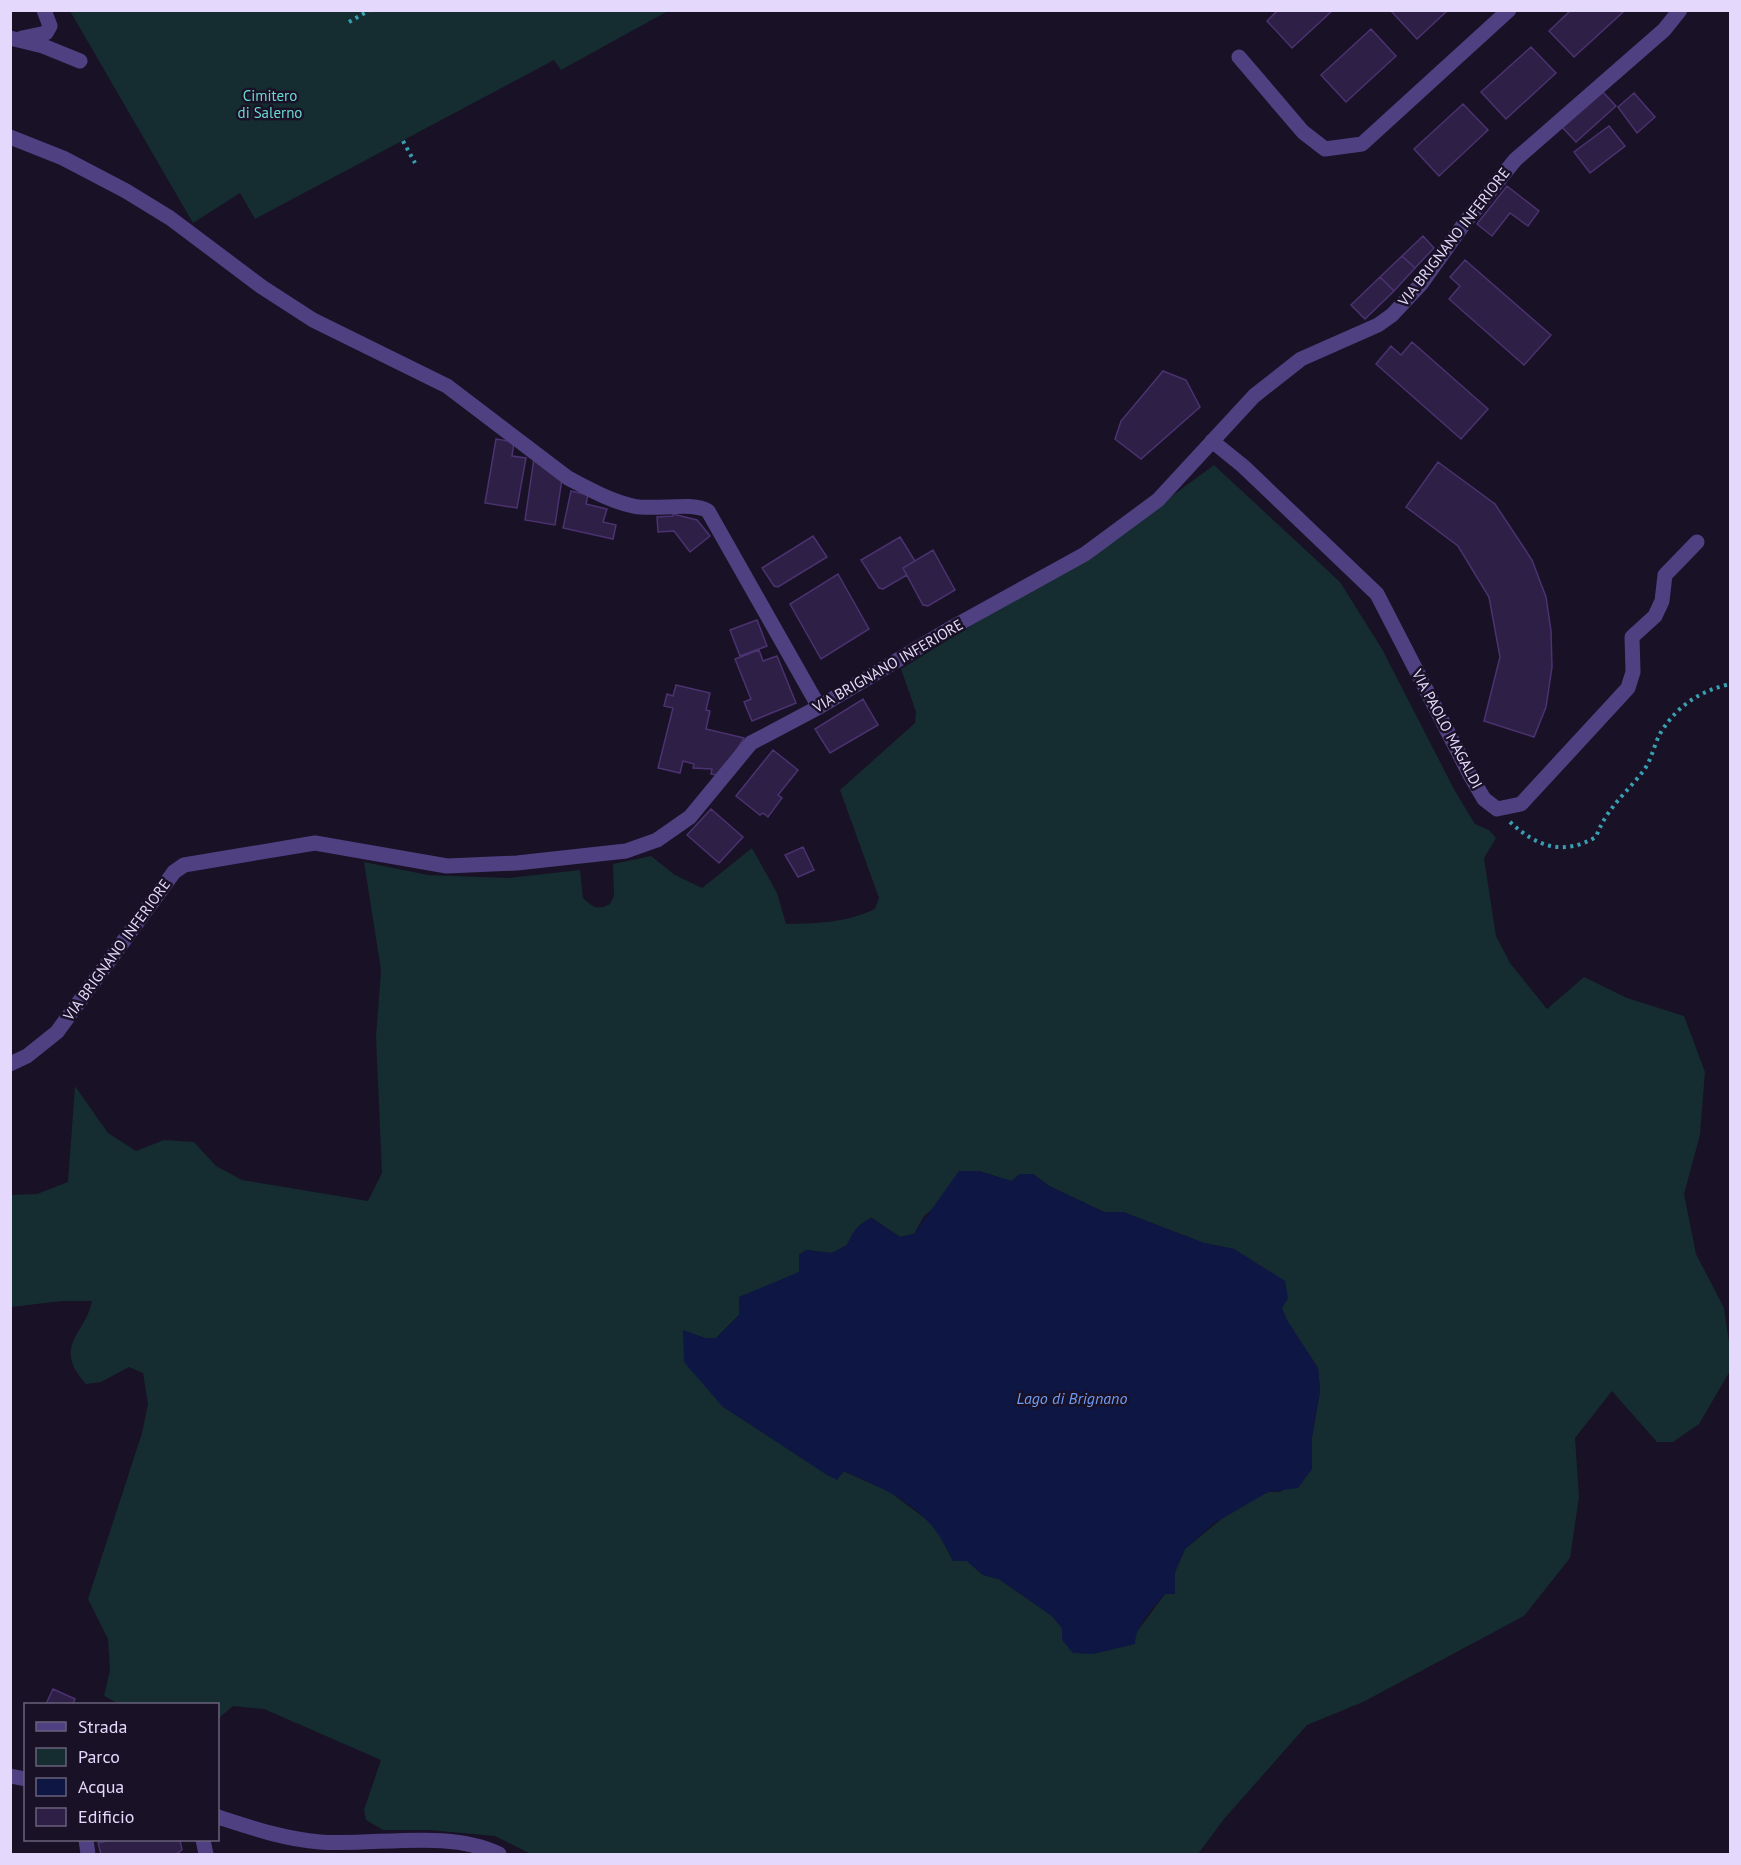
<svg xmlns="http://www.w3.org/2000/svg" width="1741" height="1865" font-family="'PT Sans',sans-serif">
<rect width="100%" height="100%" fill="#191126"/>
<path fill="#152c30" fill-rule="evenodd" d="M70,11H668L561,70L554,60L255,219L240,193L193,223Z
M1214,465L1340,582L1382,649L1455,791L1475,824L1489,830L1496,838L1484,858L1496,936L1510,963L1547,1009L1584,977L1627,998L1684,1016L1705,1072L1700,1135L1684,1194L1696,1254L1724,1308L1730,1349V1371L1699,1424L1673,1442H1657L1612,1391L1575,1438L1579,1497L1570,1558L1524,1616L1363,1702L1307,1725L1224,1819L1198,1854H531L495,1836L429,1830H383L366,1820L364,1810L381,1760L264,1709L233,1706L218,1719V1704H119L104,1696L110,1670L108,1639L88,1599L142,1433L148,1404L143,1373L129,1367L101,1382L86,1384C51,1346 86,1334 92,1301H62L11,1307L10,1195L37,1194L68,1182L75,1086L108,1133L136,1151L164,1140L194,1142L216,1166L242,1180L368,1201L382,1173L376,1037L381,970L364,862L428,875L508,878L580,870L583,898C593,907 597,911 610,904L614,896L613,864L651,856L675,875L702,888L752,848L777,893L786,924C818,923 846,923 875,909L879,898L840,790L915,723L916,712L901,669L1123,532ZM979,1171L1011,1181L1033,1174L1049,1186L1104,1212H1123L1204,1243L1234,1249L1288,1298L1281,1308L1286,1320L1318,1368L1320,1391L1312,1437V1469L1280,1492H1268L1230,1512L1185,1549L1175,1572V1594H1165L1136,1633L1062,1628L1052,1616L999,1579L983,1575L967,1561H953L934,1525L890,1492L843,1471L805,1460L722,1406L684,1331L705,1338H716L739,1315L799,1272V1255L806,1250L832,1253L847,1245C853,1232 858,1224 872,1218L900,1237L914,1234L924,1216Z"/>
<path fill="#0e1743" d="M959,1171H979L1011,1181L1020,1174H1033L1049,1186L1104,1212H1123L1204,1243L1234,1249L1285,1281L1288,1298L1282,1308L1287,1320L1318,1368L1320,1390L1312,1437V1469L1298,1488L1268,1492L1213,1524L1185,1549L1175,1572V1594H1165C1152,1609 1136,1624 1135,1644L1093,1654L1073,1653L1062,1640V1628L1052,1616L999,1579L983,1575L967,1561H953C929,1507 895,1494 844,1471L837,1480L827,1475L722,1406L684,1362L683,1330L705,1338H716L739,1315V1297L799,1272V1255L806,1250L832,1253L847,1245C853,1232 858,1224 871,1218L900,1237L914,1234Z"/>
<path fill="#2e1f46" stroke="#4b3270" stroke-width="1.5" d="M1278,10H1333L1292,48L1267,21Z
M1394,10H1448L1417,39L1392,12Z
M1571,10H1622L1623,12L1574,57L1549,31Z
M1371,29L1396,56L1346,102L1321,75Z
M1531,47L1556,73L1506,119L1481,92Z
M1602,91L1616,106L1576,142L1562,127Z
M1634,93L1655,117L1637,133L1618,107Z
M1463,104L1488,130L1439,176L1414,149Z
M1609,126L1625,146L1590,173L1574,152Z
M1507,186L1539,211L1528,226L1510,213L1492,236L1477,224Z
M1423,236L1434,248L1415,268L1402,256Z
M1402,256L1415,268L1394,291L1380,277Z
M1465,260L1551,335L1524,365L1449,299L1460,286L1450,277Z
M1380,277L1394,291L1365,319L1351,305Z
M1412,342L1488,409L1461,439L1376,364L1391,346L1401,355Z
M1163,371L1186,380L1200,407L1141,459L1115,439L1121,421Z
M496,439L514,442L512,456L526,458L517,508L485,503Z
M534,458L562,479L555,525L525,520Z
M1438,462L1495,504L1532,560L1546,597L1551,631L1552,667L1546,707L1534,737L1484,721L1500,657L1489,597L1458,546L1406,507Z
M571,491L588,495L586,504L607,509L603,522L616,525L613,539L563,528Z
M673,514L697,520L710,536L690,552L674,531L658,532L657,517L673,516Z
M813,536L827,557L778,587L774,586L762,568Z
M900,537L915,561L903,568L907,575L883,589L879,588L861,560Z
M933,550L955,590L928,606L923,605L903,568Z
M838,574L869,629L821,659L790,604Z
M757,620L767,646L740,656L730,630Z
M759,650L763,661L777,656L796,703L752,721L744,702L751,699L735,659Z
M676,685L710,693L706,710L710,711L706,729L744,738L720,776L711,774L712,769L693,768L694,764L683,761L680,773L658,768L673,708L664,706L667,694L673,696Z
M863,699L878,725L830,753L815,729Z
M773,750L798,770L778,795L782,798L768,817L763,813L760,815L736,796Z
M711,809L743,837L719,863L687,835Z
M803,847L814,870L798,877L785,855Z
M53,1689L75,1699L73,1704H46Z
M110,1840H180L182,1850L176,1854H101L98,1843Z"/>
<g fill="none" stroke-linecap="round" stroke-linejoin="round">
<path stroke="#38a1b1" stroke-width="4" stroke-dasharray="3 4.5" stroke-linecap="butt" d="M349,22L370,10
M403,141L415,163
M1510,822C1537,847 1563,856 1596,837C1607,807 1626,794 1644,770C1652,759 1654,744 1661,732C1678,705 1700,691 1730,684"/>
<path stroke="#4f4082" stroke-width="15" d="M10,38L43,46L80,61
M22,38L46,33L50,26L44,10
M1239,57L1303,132L1325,149L1362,144L1509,10
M10,137L63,158L126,191L170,218L262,287L313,320L447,386L568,478C589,489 610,501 633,506C654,511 692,501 708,511L819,707
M1212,441L1243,466L1377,594L1470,775L1484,799L1497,809L1521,804L1628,688L1633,672L1632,637L1655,616L1662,601L1665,575L1697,542
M10,1064L27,1056L57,1032L174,872L184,865L315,843L447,866L517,863L626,851L657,840L690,817L751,743L819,707L953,627L1085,554L1158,500L1254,396L1301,359L1378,325L1392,315L1421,284L1466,221L1515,160L1664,30L1680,10
M10,1776L26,1779
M218,1817C252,1828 284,1839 320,1842C376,1846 448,1829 499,1854
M86,1840L88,1854
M203,1840L206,1854"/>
</g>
<g text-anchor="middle" stroke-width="5" stroke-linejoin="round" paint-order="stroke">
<g font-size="15" fill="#6ad8d2" stroke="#191126">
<text x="270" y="101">Cimitero<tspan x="270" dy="17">di Salerno</tspan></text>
</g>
<g font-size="15" fill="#e4d9fc" stroke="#191126">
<text transform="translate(1454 237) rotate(-52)" y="5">VIA BRIGNANO INFERIORE</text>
<text transform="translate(888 666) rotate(-30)" y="5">VIA BRIGNANO INFERIORE</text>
<text transform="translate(1447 729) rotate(62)" y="5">VIA PAOLO MAGALDI</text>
<text transform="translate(117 950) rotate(-54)" y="5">VIA BRIGNANO INFERIORE</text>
</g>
<g font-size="16" font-style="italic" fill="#6f9df5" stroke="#191126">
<text x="1072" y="1404">Lago di Brignano</text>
</g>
</g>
<rect width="1741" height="1865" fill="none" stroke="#e4d9fc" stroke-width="24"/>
<rect x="24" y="1703" width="195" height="138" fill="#191126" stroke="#6a617c" stroke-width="1.5"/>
<rect x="36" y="1722" width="30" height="9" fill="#4f4082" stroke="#6a617c" stroke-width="1.5"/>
<text x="78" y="1733" font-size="18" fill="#e4d9fc">Strada</text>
<rect x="36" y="1748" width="30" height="18" fill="#152c30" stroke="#6a617c" stroke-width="1.5"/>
<text x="78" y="1763" font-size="18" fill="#e4d9fc">Parco</text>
<rect x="36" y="1778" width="30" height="18" fill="#0e1743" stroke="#6a617c" stroke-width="1.5"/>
<text x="78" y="1793" font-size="18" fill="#e4d9fc">Acqua</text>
<rect x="36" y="1808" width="30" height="18" fill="#2e1f46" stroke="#6a617c" stroke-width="1.5"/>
<text x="78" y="1823" font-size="18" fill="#e4d9fc">Edificio</text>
</svg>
